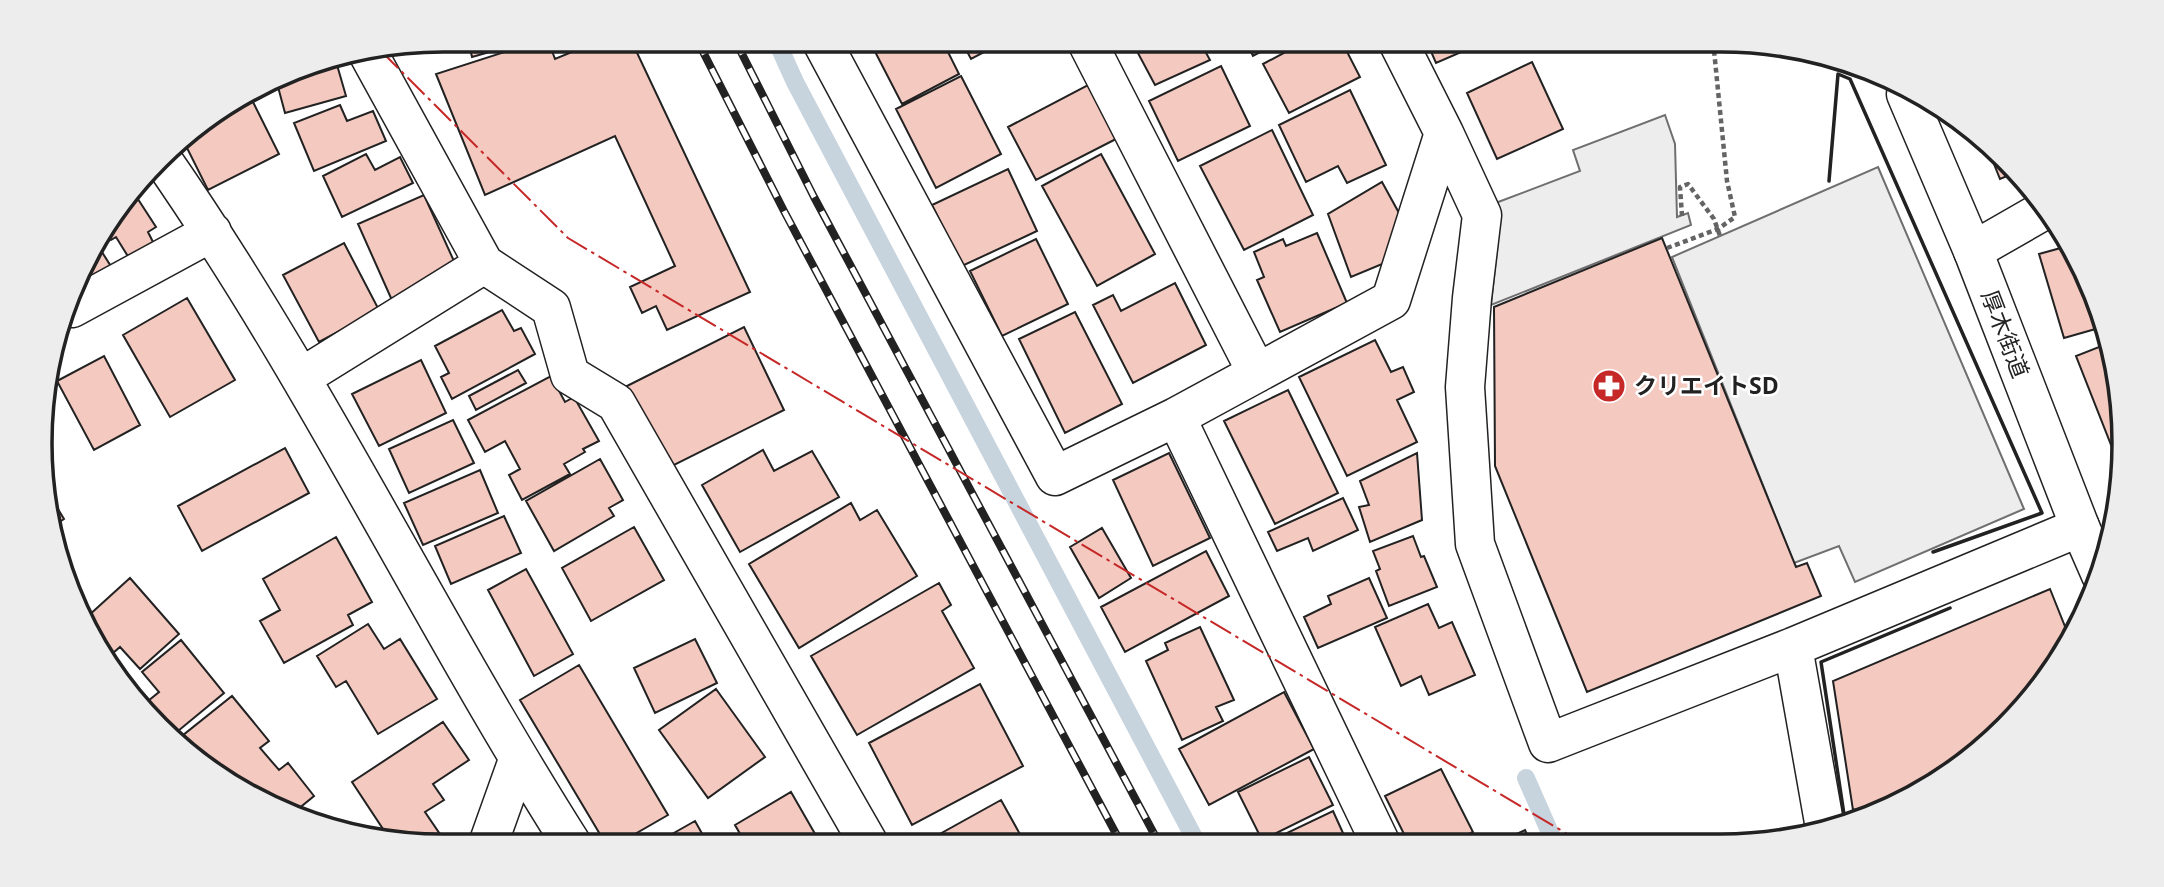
<svg xmlns="http://www.w3.org/2000/svg" width="2164" height="887" font-family="'Open Sans','Noto Sans JP',sans-serif">
<rect width="100%" height="100%" fill="#fff"/>
<path fill="#ededed" stroke="#6f6f6f" stroke-width="2" d="M1665,115L1675,144L1677,217L1688,213L1691,225L1491,305L1499,231L1493,204L1580,171L1573,150Z
M1878,167L2024,509L1855,582L1839,546L1794,563L1672,257Z"/>
<g fill="none" stroke-linecap="round" stroke-linejoin="round">
<path stroke="#c7d3dd" stroke-width="18" d="M776,40L795,82L1198,845
M1526,778L1555,844"/>
</g>
<path fill="#f3c9c0" stroke="#222" stroke-width="2" d="M468,40H528V41L472,57Z
M542,40H548L555,59L601,40H631L750,292L667,330L656,306L642,313L630,287L675,266L615,136L485,195L436,74Z
M869,40H942L959,74L902,104Z
M961,40H1007L971,59Z
M1131,40H1199L1210,60L1155,85Z
M1245,40H1283L1253,56Z
M1308,40H1341L1360,77L1289,113L1263,64Z
M1426,40H1489L1436,63Z
M335,58L346,96L285,113L277,83L314,62Z
M1532,62L1563,129L1497,159L1467,93Z
M1221,66L1250,126L1178,161L1149,101Z
M961,76L1001,154L936,188L896,109Z
M1088,85L1116,139L1036,180L1008,127Z
M1350,90L1386,165L1347,183L1338,166L1306,182L1279,125Z
M251,98L279,154L208,190L182,138Z
M340,105L347,121L373,111L386,141L314,171L294,123Z
M1272,130L1313,215L1244,250L1200,166Z
M1984,139L1986,140L2012,174L2000,179Z
M366,154L375,170L400,157L413,183L342,217L323,176Z
M1101,154L1155,254L1097,286L1042,186Z
M1008,169L1037,231L962,266L932,205Z
M1382,182L1399,213L1387,262L1351,277L1328,214Z
M134,193L156,227L148,232L153,242L129,258L116,237L111,240L104,230Z
M424,195L458,270L395,307L358,224Z
M1317,233L1347,303L1280,332L1257,280L1264,277L1254,252L1283,239L1286,246Z
M1662,238L1796,567L1807,563L1821,596L1587,692L1495,466L1494,307Z
M1036,239L1068,304L1002,336L970,271Z
M95,241L112,268L78,288Z
M344,243L379,310L319,342L283,275Z
M2068,246L2082,265L2099,328L2064,338L2039,254Z
M1175,283L1206,345L1133,383L1093,305L1113,295L1121,311Z
M187,298L235,380L170,417L123,335Z
M502,310L514,331L521,328L535,354L452,399L441,377L449,373L435,346Z
M1075,312L1122,404L1065,433L1019,339Z
M744,327L784,410L664,470L623,388Z
M1375,340L1391,372L1403,367L1414,392L1397,400L1417,442L1347,476L1299,377Z
M2104,345L2123,417L2117,460L2076,356Z
M104,356L140,425L94,450L57,381Z
M421,360L446,413L379,446L352,394Z
M518,370L526,383L476,410L469,396Z
M551,376L565,402L574,397L599,441L583,449L585,452L564,464L570,474L522,500L509,475L520,469L505,441L485,452L468,420Z
M1288,390L1338,493L1275,524L1224,421Z
M453,420L474,463L409,493L389,449Z
M285,448L309,493L202,551L178,506Z
M763,450L774,471L812,451L839,497L740,552L702,485Z
M1169,453L1210,538L1153,566L1113,480Z
M1417,453L1422,520L1370,542L1359,507L1369,505L1360,481Z
M600,459L623,500L609,508L614,516L554,551L526,501Z
M480,470L498,513L423,545L404,503Z
M47,491L64,519L50,528L48,523Z
M1343,498L1358,530L1313,551L1308,538L1277,551L1268,532Z
M851,503L860,520L877,510L917,576L799,648L749,564Z
M504,516L521,553L451,584L435,546Z
M634,527L664,580L591,621L562,568Z
M1102,528L1131,578L1099,598L1070,547Z
M1413,536L1421,557L1424,556L1437,587L1389,606L1376,571L1380,569L1373,551Z
M336,537L372,602L348,615L353,625L284,663L260,621L280,610L263,579Z
M1206,551L1229,596L1125,652L1101,607Z
M526,569L573,654L534,676L488,590Z
M130,578L179,634L140,669L120,647L105,660L87,617Z
M1369,578L1387,618L1318,648L1304,617L1331,604L1328,596Z
M939,583L951,605L942,611L974,668L857,735L811,656Z
M2050,589L2070,639L2056,668L1986,747L1910,798L1853,810L1833,681Z
M1428,604L1439,628L1452,622L1475,675L1429,695L1421,676L1401,686L1375,627Z
M368,624L384,649L400,639L437,699L378,734L346,681L336,687L317,656Z
M1200,627L1234,700L1216,707L1223,721L1182,740L1146,661L1168,650L1165,643Z
M695,639L717,683L655,713L634,668Z
M181,640L224,693L172,736L143,705L159,692L142,672Z
M579,665L668,815L614,846H607L520,700Z
M980,684L1023,766L912,825L869,743Z
M716,689L765,757L708,798L659,730Z
M1284,692L1314,749L1209,805L1179,749Z
M232,696L269,741L260,748L279,770L288,763L314,796L292,814L198,764L177,740Z
M443,722L469,760L433,784L444,800L425,812L446,843L441,846L389,838L352,782Z
M1309,757L1333,805L1262,840L1238,792Z
M1441,769L1473,832L1448,844H1409L1385,796Z
M791,792L822,846H747L735,825Z
M1001,800L1026,845H920Z
M1333,811L1348,844L1262,845Z
M695,821L709,846H651Z
M1525,830L1531,844H1495Z"/>
<g fill="none" stroke-linecap="round" stroke-linejoin="round">
<defs>
<path id="minor" d="M821,40L1055,476L1176,417L1391,300L1444,133
M1086,40L1257,373
M1397,40L1444,133L1482,215L1472,298L1465,387L1475,544L1548,743L1793,647L2080,527
M368,53L484,264L551,308L570,375L616,403L870,846
M162,159C315,379 430,621 573,846
M1973,251L2041,212
M72,308L212,232
M302,377L484,264
M1176,417L1381,844
M1793,647L1825,828
M487,847L518,760"/>
<path id="major" d="M1906,94L1973,251L2080,527L2101,575"/>
</defs>
<use href="#minor" stroke="#222" stroke-width="41"/>
<use href="#major" stroke="#222" stroke-width="41"/>
<path stroke="#646464" stroke-width="4.5" stroke-dasharray="5 3.5" stroke-linecap="butt" d="M1682,216L1680,187L1688,184L1714,219L1720,236
M1667,248L1718,229L1735,217L1727,181L1713,40"/>
<use href="#minor" stroke="#fff" stroke-width="38"/>
<use href="#major" stroke="#fff" stroke-width="38"/>
<defs>
<path id="rail" d="M697,40L784,211L1122,845
M735,40L814,197L1160,845"/>
</defs>
<use href="#rail" stroke="#222" stroke-width="8"/>
<use href="#rail" stroke="#fff" stroke-width="5" stroke-dasharray="16" stroke-linecap="butt"/>
<path stroke="#222" stroke-width="3.5" d="M1829,181L1838,74L1850,79L2042,513L1933,552
M1845,821L1821,662L1950,608"/>
<path stroke="#c62828" stroke-width="2" stroke-dasharray="24 5 3.5 5" stroke-linecap="butt" d="M381,51L568,238L1584,844"/>
</g>
<defs>
<symbol id="pharmacy-disc" viewBox="-11 -11 22 22"><circle r="9.5" fill="#c62828" stroke="#fff"/><path d="M-2-6h4v4h4v4h-4v4h-4v-4h-4v-4h4Z" fill="#fff"/></symbol>
</defs>
<g fill-rule="evenodd">
<use href="#pharmacy-disc" x="1590" y="367" width="38" height="38"/>
</g>
<g text-anchor="middle" stroke-width="5" stroke-linejoin="round" paint-order="stroke">
<g font-size="23" fill="#222" stroke="#fff">
<text transform="translate(2005 334) rotate(69)" y="8">厚木街道</text>
</g>
<g font-size="23" font-weight="bold" fill="#222" stroke="#fff" text-anchor="start">
<text x="1634" y="394">クリエイトSD</text>
</g>
</g>
<path d="M0 0H2164V887H0ZM443 52H1721A391 391 0 0 1 2112 443V443A391 391 0 0 1 1721 834H443A391 391 0 0 1 52 443V443A391 391 0 0 1 443 52Z" fill="#ededed" fill-rule="evenodd"/>
<path fill="none" stroke="#222" stroke-width="3.5" d="M443 52H1721A391 391 0 0 1 2112 443V443A391 391 0 0 1 1721 834H443A391 391 0 0 1 52 443V443A391 391 0 0 1 443 52Z"/>
</svg>
